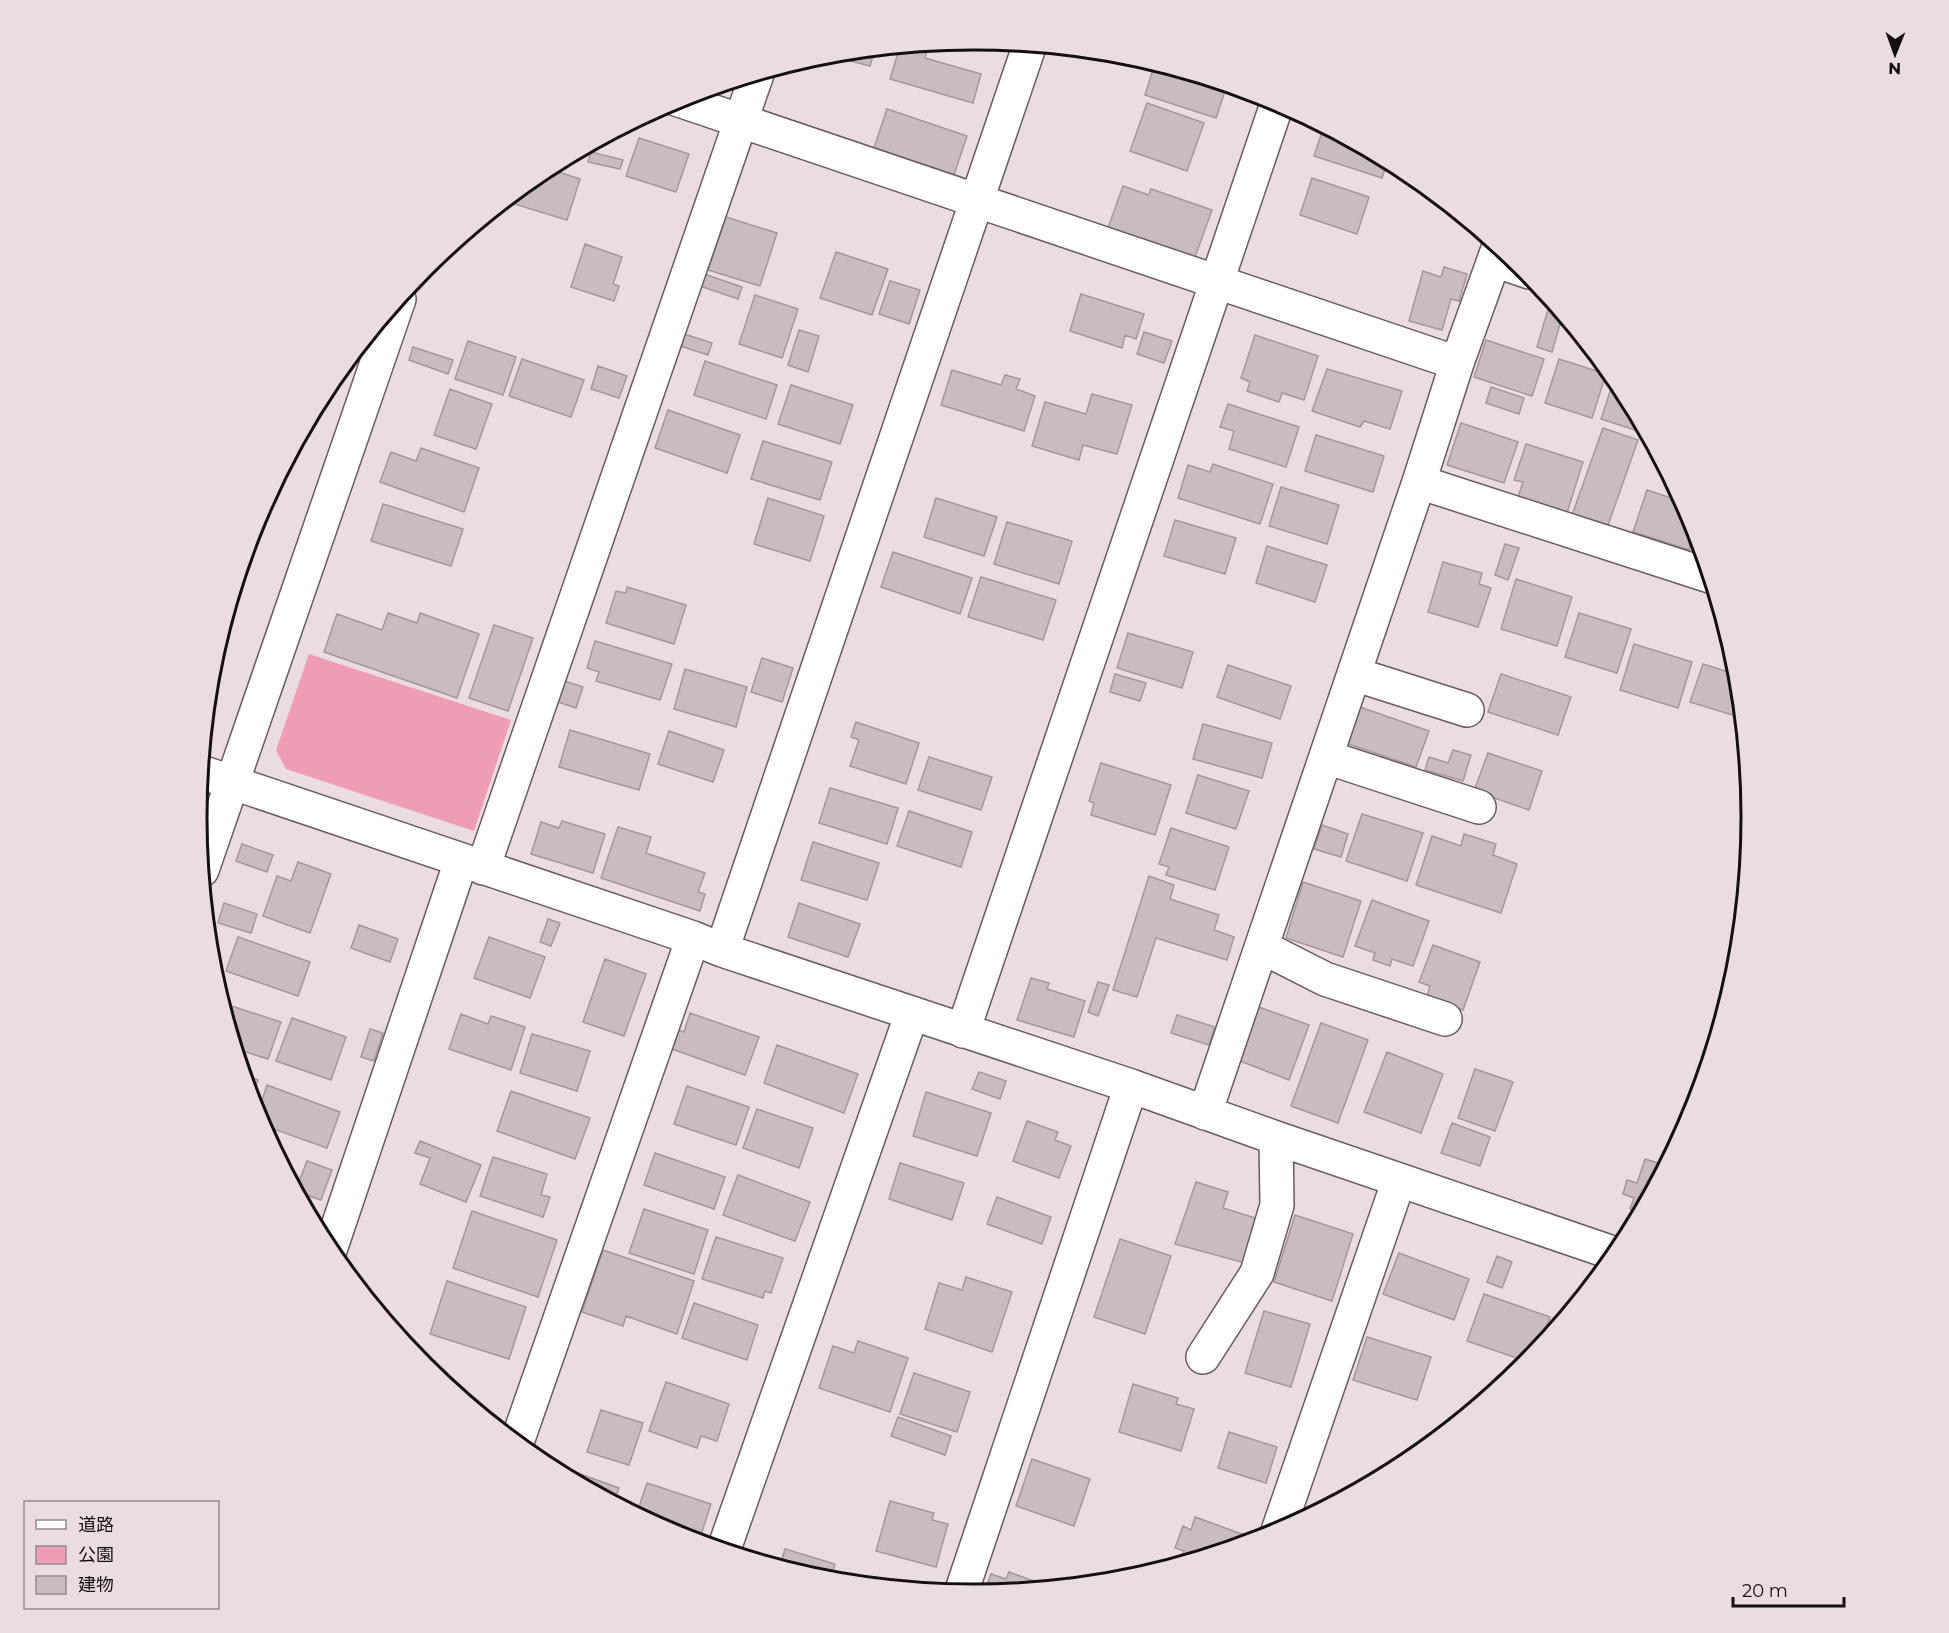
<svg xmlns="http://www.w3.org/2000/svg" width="1949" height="1633" font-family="Montserrat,'Noto Sans JP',sans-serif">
<rect width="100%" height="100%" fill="#eadcdf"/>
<path fill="#ef9db4" d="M309,654L511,720L474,831L286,769L276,750Z"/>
<path fill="#c9bcbf" stroke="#a4979a" stroke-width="1.5" d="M929,43L925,58L981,74L973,103L890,79L900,46Z
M875,49L870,66L824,54Z
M1155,63L1227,85L1216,118L1145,95Z
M1147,103L1204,123L1187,171L1130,151Z
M887,109L967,136L954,175L874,148Z
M1324,126L1388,160L1382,178L1314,156Z
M639,138L689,154L676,192L626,176Z
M591,152L623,160L620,169L588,162Z
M546,168L580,179L567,220L505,201Z
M1312,178L1369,197L1357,234L1300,215Z
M1123,186L1149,195L1151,189L1212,210L1195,257L1108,228Z
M726,217L777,233L760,286L708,270Z
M585,244L622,257L613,284L619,286L614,301L571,287Z
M836,252L888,269L872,315L820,298Z
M1444,267L1467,274L1459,301L1451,299L1442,330L1409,321L1423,271L1441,277Z
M704,274L742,287L738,299L700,286Z
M890,281L920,290L909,324L879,314Z
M1081,294L1144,314L1136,339L1125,335L1122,348L1070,331Z
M755,295L798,309L782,358L739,344Z
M1549,306L1558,308L1563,314L1552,352L1537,347Z
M799,330L819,336L808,372L788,365Z
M1144,332L1172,341L1164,363L1137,354Z
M681,333L712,343L708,355L677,345Z
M1255,335L1318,356L1304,400L1282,393L1279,402L1247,391L1250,382L1241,378Z
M1486,340L1544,359L1532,396L1474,377Z
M468,341L516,357L503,395L455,379Z
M413,347L453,360L448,374L409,360Z
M522,359L584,380L571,417L509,396Z
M1559,359L1606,374L1592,418L1545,403Z
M705,361L777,385L766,419L694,395Z
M598,366L627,376L619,398L591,389Z
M1327,369L1402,391L1390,429L1364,421L1360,427L1312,411Z
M952,370L1001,385L1005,375L1020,379L1016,389L1035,396L1024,431L941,405Z
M1614,379L1621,385L1647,434L1601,419Z
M791,385L853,405L840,444L778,424Z
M1491,387L1524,398L1519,414L1486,403Z
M450,389L492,404L476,449L434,435Z
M1092,394L1132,405L1117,454L1083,445L1079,460L1032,446L1045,402L1086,414Z
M1228,404L1299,427L1286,467L1229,449L1234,431L1220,427Z
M668,410L740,435L727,473L655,448Z
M1461,423L1518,442L1504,483L1447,465Z
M1603,428L1638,440L1606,531L1571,518Z
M1316,435L1384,456L1373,492L1305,471Z
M763,441L832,462L820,500L751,479Z
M1526,444L1583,462L1566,516L1517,500L1523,482L1514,480Z
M421,448L479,468L464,512L380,482L391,452L416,461Z
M1213,464L1273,484L1260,524L1178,498L1188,465L1210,472Z
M1281,487L1339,505L1327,544L1269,526Z
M1647,490L1684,502L1696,528L1689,550L1633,532Z
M768,498L824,516L810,561L754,544Z
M936,498L997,517L984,556L924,537Z
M383,504L463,529L451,566L371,541Z
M1175,520L1236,538L1225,574L1164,556Z
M1007,522L1072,541L1059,584L994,564Z
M1505,544L1519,548L1508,580L1495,575Z
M1267,546L1327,565L1315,602L1256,583Z
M247,550H249L234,599L232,598Z
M893,552L972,578L960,614L881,587Z
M1443,562L1482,573L1479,584L1491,588L1478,627L1428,612Z
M981,577L1056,600L1043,640L968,617Z
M1516,579L1572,597L1557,646L1501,629Z
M627,587L686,605L674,644L606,623L616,591L626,593Z
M388,613L417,623L420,613L479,634L457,698L324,652L337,614L382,630Z
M1579,613L1631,629L1617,673L1565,657Z
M494,625L533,638L508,711L469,698Z
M1128,633L1193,652L1182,688L1117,668Z
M595,641L672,664L660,700L596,681L599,672L587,668Z
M1634,644L1692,662L1678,708L1620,690Z
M762,658L793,668L782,702L751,692Z
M1703,664L1738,675L1742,718L1690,702Z
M1228,665L1291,686L1280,719L1217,697Z
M685,669L747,687L736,727L674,709Z
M1115,674L1146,683L1140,701L1110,692Z
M1501,674L1571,697L1558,735L1488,712Z
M565,681L583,687L576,708L558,702Z
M1360,707L1429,731L1416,767L1348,744Z
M856,722L919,743L906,784L850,766L859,740L851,737Z
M1203,724L1272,743L1262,778L1193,759Z
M570,730L650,754L639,790L559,767Z
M669,731L724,750L713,782L658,764Z
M1453,750L1471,755L1463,781L1425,770L1429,757L1448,763Z
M1488,753L1542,771L1529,810L1474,791Z
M929,757L992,777L981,810L918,790Z
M1101,763L1171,785L1155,835L1091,815L1094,803L1089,801Z
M1198,775L1249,791L1236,829L1186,813Z
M830,788L898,808L887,844L819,823Z
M909,811L972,832L961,867L897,846Z
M1362,814L1423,833L1407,881L1346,861Z
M562,821L605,834L593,873L531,854L541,822L559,828Z
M1322,825L1348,834L1341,857L1314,849Z
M618,827L651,837L646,853L705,873L698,892L705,894L700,911L601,878Z
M1171,828L1229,847L1215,890L1166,875L1169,867L1159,864Z
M1464,834L1496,844L1493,855L1517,864L1501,913L1416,885L1432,836L1461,846Z
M813,842L879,863L867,900L801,880Z
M242,844L273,855L267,872L236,861Z
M298,862L331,874L310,933L263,916L277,876L291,881Z
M1149,876L1174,885L1170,899L1219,915L1214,930L1234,937L1227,960L1156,938L1137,997L1113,990Z
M1303,882L1361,901L1343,957L1286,938Z
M1372,900L1429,921L1413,966L1392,959L1390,966L1373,960L1375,953L1355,946Z
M224,903L257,914L251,933L218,923Z
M799,903L860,924L848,957L788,937Z
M548,919L560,923L551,946L540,942Z
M359,925L398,939L390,962L351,948Z
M238,937L310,962L298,996L226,971Z
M489,937L545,957L530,998L474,978Z
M1433,945L1480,962L1463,1010L1427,997L1430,986L1419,982Z
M605,959L646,974L624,1036L583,1022Z
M1031,978L1049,983L1047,989L1085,1001L1074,1037L1017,1020Z
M1098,982L1109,985L1098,1016L1088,1012Z
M222,1003L281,1022L268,1059L236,1049Z
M1259,1007L1309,1025L1289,1080L1240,1061Z
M690,1013L759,1037L745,1075L669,1048L676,1029L684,1032Z
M461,1014L488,1024L491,1016L525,1027L511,1070L449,1049Z
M1177,1015L1215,1027L1209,1045L1171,1033Z
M292,1018L346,1037L331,1080L276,1061Z
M1321,1023L1368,1040L1338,1123L1291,1106Z
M370,1029L383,1033L374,1061L361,1057Z
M532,1034L590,1051L577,1091L520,1073Z
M777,1045L858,1074L844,1113L764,1083Z
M1387,1052L1443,1074L1421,1133L1364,1112Z
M1475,1069L1513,1082L1495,1131L1458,1118Z
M979,1072L1006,1081L1000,1099L972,1089Z
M244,1075L258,1080L252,1099Z
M267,1085L340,1112L327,1148L262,1125L257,1115Z
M687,1086L749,1107L736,1145L674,1124Z
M511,1091L590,1118L575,1159L497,1131Z
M926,1092L991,1113L977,1156L913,1136Z
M757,1109L813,1128L799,1168L743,1148Z
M1027,1121L1058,1132L1055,1140L1071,1146L1059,1178L1013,1161Z
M1452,1123L1490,1137L1480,1166L1441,1153Z
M420,1141L481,1165L466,1202L420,1184L430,1158L415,1153Z
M655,1153L725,1177L714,1209L644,1185Z
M493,1157L547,1174L541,1195L550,1197L543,1217L480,1196Z
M1645,1159L1665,1165L1640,1212L1630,1209L1634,1198L1623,1194L1627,1180L1637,1183Z
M307,1161L332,1170L321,1200L298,1192L296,1189Z
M900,1163L964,1183L952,1220L889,1199Z
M738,1175L810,1202L795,1241L723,1215Z
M1196,1182L1228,1192L1223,1208L1262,1220L1249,1264L1175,1244Z
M997,1197L1051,1217L1042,1244L987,1224Z
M644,1209L708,1230L694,1274L629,1253Z
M472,1211L557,1240L538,1297L453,1268Z
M1295,1215L1353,1234L1332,1301L1274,1282Z
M716,1237L783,1258L771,1293L765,1291L763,1298L702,1279Z
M1120,1239L1171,1256L1145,1334L1094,1317Z
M603,1250L694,1281L677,1334L626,1316L623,1326L582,1312Z
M1399,1253L1469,1279L1454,1320L1383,1294Z
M1497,1256L1512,1262L1502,1288L1487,1282Z
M966,1277L1012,1292L992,1352L925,1329L939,1283L962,1290Z
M447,1281L526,1307L509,1359L430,1334Z
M1484,1294L1550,1317L1539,1348L1528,1362L1467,1341Z
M694,1303L758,1325L747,1360L682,1338Z
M1264,1311L1310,1324L1291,1387L1245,1373Z
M1367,1337L1431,1357L1417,1400L1353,1380Z
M858,1341L908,1358L890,1412L819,1388L833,1346L854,1353Z
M914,1373L970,1392L957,1432L900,1414Z
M666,1382L729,1404L717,1441L701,1436L697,1448L649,1431Z
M1133,1384L1178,1398L1176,1404L1194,1409L1181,1451L1119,1432Z
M601,1410L643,1423L629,1465L587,1452Z
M898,1417L951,1436L945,1455L891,1436Z
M1449,1418L1457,1421L1445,1431Z
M1229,1432L1277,1447L1266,1483L1218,1468Z
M1032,1459L1090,1479L1074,1526L1016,1506Z
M572,1471L619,1488L614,1501L570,1477Z
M647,1483L711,1504L699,1541L677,1535L637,1513Z
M890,1501L934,1513L932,1520L948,1524L936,1567L876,1551Z
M1195,1517L1250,1537L1248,1542L1179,1563L1184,1551L1175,1548L1183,1526L1191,1530Z
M785,1549L835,1564L830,1580L780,1566Z
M1009,1572L1050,1587L984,1593L991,1574L1006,1579Z
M848,1576L872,1584L846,1581Z"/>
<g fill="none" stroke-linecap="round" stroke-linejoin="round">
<defs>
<path id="minor" d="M676,99L1457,363
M1494,260L1529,272
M1419,482L1710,576
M1354,674L1467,710
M1326,757L1479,807
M201,772L693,938L722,950L1131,1086L1276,1138L1616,1254
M483,868L757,74
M202,870L399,299
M1262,947L1325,979L1445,1019
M722,950L1030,44
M963,1031L1278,101
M1205,1113L1419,482L1457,363L1499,246
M330,1250L461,861
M1203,1357L1257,1273L1277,1205L1276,1138
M517,1442L693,938
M1278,1531L1399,1180
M724,1549L912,1013
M961,1593L1131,1086"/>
</defs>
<use href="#minor" stroke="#685c5f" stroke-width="36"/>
<use href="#minor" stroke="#fff" stroke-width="33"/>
</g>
<path d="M0 0H1949V1633H0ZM207 817a767 767 0 1 1 1534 0a767 767 0 1 1-1534 0Z" fill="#eadcdf" fill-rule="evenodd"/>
<path fill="none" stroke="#141011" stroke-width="3" d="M207 817a767 767 0 1 1 1534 0a767 767 0 1 1-1534 0Z"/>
<rect x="24" y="1501" width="195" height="108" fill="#eadcdf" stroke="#948a8d" stroke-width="1.5"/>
<rect x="36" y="1520" width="30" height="9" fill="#ffffff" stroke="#948a8d" stroke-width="1.5"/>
<text x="78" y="1531" font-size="18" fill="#141011">道路</text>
<rect x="36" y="1546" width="30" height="18" fill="#ef9db4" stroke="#948a8d" stroke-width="1.5"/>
<text x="78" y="1561" font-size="18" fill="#141011">公園</text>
<rect x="36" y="1576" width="30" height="18" fill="#c9bcbf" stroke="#948a8d" stroke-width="1.5"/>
<text x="78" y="1591" font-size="18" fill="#141011">建物</text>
<g transform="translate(1895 54) rotate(181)" stroke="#eadcdf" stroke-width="4.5" paint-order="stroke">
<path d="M0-4.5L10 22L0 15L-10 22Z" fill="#141011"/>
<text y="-9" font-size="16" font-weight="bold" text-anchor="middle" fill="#141011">N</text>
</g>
<path d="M1733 1597v9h111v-9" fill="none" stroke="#141011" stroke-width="3"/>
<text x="1742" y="1597" font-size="18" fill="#141011" stroke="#eadcdf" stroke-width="4.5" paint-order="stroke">20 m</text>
</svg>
